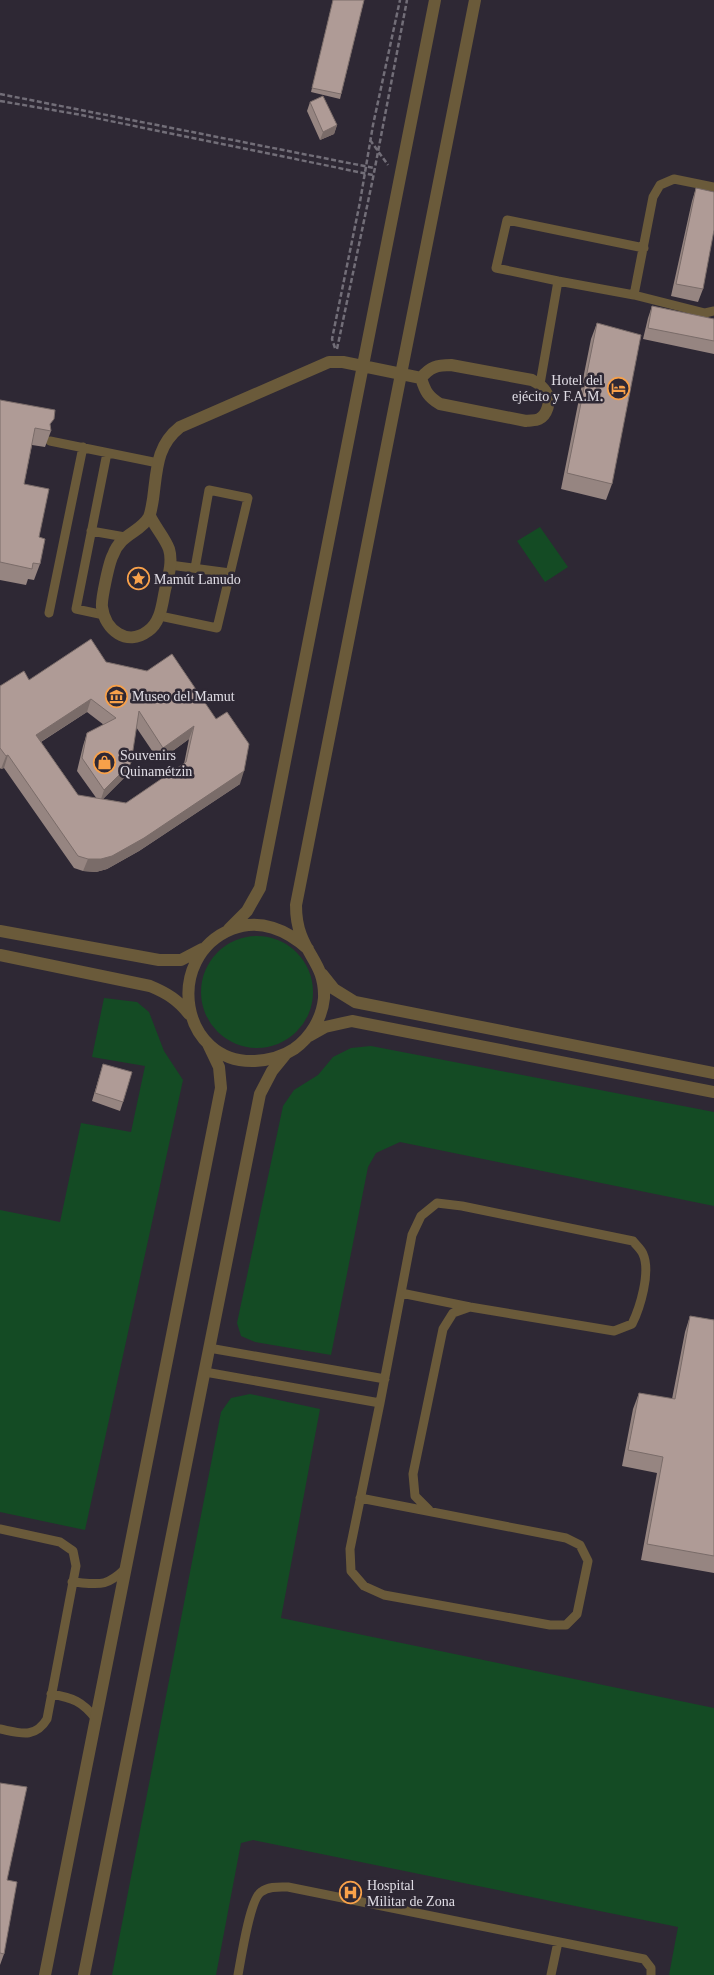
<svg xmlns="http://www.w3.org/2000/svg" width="714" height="1975" font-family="Georgia,serif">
<rect width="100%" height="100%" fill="#2e2834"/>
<path fill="#144b24" d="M540,527L568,567L545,582L517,541Z
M201 992a56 56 0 1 1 112 0a56 56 0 1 1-112 0Z
M104,998L137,1002L149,1012L164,1051L183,1080L85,1530L0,1512V1210L60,1222L81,1123L131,1132L145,1066L92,1057Z
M371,1046L714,1112V1206L400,1142L376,1153L368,1167L331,1355L255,1342L241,1336L237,1323L283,1106L294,1090L318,1075L333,1057L351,1048Z
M250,1394L320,1409L281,1618L714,1708V1975H669L678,1927L253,1840L241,1843L216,1975H112L221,1412L231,1398Z"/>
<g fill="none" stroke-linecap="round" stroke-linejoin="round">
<path stroke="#726e78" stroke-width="2.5" stroke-dasharray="5 2.5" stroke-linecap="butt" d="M0,94L374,168
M0,101L76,114L373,175
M370,140L388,165
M335,348L332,339L360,202L373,125L400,0
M337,349L373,178L407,0"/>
<path stroke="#6a5a3a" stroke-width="9" d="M714,187L674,179L660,185L653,197L634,295L705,313L714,311
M558,281L496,268L507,220L644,248
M540,384L558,281L634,295
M50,441L158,463
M91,531L125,537
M170,565L230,573
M49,613L83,447
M104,615L76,609L107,453
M160,616L217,628L248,498L209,490L195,568
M209,1348L385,1379
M205,1372L380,1403
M360,1498L566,1538L580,1545L588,1561L577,1614L566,1625H550L384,1595L364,1586L351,1571L350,1549L380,1403L412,1235L421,1216L437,1203L462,1206L633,1241C636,1245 641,1249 643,1254C651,1272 640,1308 632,1324L614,1331L470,1307L401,1293
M429,1510L415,1496L413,1474L443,1329L453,1313L470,1307
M0,1529L60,1542L73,1551L76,1566L47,1719C35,1739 20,1733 0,1729
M72,1582C99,1584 105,1588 125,1569
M51,1694C73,1698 82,1701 96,1719
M238,1975C241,1959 250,1899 261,1892C269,1886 279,1887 288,1887L644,1959L651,1968V1975
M551,1975L558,1942"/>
<path stroke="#6a5a3a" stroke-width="12" d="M150,516C155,527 165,538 169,549C173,562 168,577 165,590C162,604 161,622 148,631C127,647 105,630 102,607C101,600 109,562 113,555C121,533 140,533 149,517C151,512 152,505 153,499C157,470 156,446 180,427L329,362H343L421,378C425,391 428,397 440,404L526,421C530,420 535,421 539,419C547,415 551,402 547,394C544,387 538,383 532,380L451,365C437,365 430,367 421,378
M229,929L247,911L260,888L435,0
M0,931L159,960H181L202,949
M308,949C287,930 260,918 232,929C163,957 180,1064 255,1061C270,1060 282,1057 294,1049C311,1037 322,1018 324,998C325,968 310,959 301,935C297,925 296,915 296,905L475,0
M0,955L150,986C167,993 178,1000 189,1014
M322,974L334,989L355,1002L714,1073
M309,1036L325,1027L352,1021L714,1092
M45,1975L221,1088L219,1067L208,1044
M84,1975L260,1094L272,1071L285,1055"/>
</g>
<path fill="#968581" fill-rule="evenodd" d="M333,0H364L340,99L311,92Z
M310,102L337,125L334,134L320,140L307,111Z
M696,188L703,289L698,302L671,296L692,201Z
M652,306L714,319V354L643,339L648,318Z
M597,323L612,484L606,500L561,489L591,339Z
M0,400L50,428L51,431L45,447L32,445L24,484L39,537L40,564L34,580L28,579L26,585L0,580Z
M106,662L147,671L240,784L139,851L107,869L96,872L83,871L74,868L4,768L1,769L0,768V686L29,680ZM87,712L104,725L87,733L83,746L77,771L97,799L78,795L41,742ZM136,727L159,761L189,739L184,764L126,803L103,799L126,776Z
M103,1064L123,1102L120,1111L92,1101Z
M690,1316L714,1320V1573L641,1560L657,1473L622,1466L633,1409L639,1393L672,1399L685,1332Z
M0,1783L7,1880L4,1954L0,1965Z"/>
<path fill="#7a6c69" d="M337,125L334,134L320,140L323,132Z
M91,699L87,712L31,748L36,735Z
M194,726L189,739L159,761L163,748Z
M8,755L4,768L1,769L6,756Z
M131,763L126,776L100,802L104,790Z
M244,771L240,784L139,851L107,869L96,872L83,871L88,859Z"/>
<path fill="#af9b96" stroke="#7a6c69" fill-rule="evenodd" d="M333,0H364L341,94L312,88Z
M323,96L337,125L323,132L310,102Z
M696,188L714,192V230L703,289L676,284Z
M652,306L714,319V341L648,328Z
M597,323L641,335L612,484L567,473Z
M0,400L55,410L54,419L50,424L51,431L35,428L24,484L49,489L39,537L45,539L40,564L33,563L32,569L0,562Z
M91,639L106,662L147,671L172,654L216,719L227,712L249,744L244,771L144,838L112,856L101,859H88L78,856L8,755L6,756L0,748V686L24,671L29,680ZM91,699L116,718L87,733L82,758L104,790L131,763L139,711L163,748L194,726L186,762L126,803L78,795L36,735Z
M103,1064L132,1072L123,1102L95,1093Z
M690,1316L714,1320V1556L647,1544L663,1457L628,1450L639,1393L675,1399Z
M0,1783L27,1787L7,1880L17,1882L4,1954L0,1953Z"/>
<defs>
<symbol id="hotel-ring" viewBox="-11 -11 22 22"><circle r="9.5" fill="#2e2834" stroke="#f8a14a" stroke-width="1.5"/><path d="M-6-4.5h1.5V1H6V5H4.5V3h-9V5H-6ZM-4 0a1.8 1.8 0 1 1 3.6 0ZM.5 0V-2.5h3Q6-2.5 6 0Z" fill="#f8a14a"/></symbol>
<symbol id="sight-ring" viewBox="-11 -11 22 22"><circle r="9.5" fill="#2e2834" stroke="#f8a14a" stroke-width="1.5"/><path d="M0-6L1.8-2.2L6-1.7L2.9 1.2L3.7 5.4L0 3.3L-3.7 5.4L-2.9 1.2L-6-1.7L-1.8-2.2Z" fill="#f8a14a"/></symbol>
<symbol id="museum-ring" viewBox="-11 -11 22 22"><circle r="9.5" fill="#2e2834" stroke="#f8a14a" stroke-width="1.5"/><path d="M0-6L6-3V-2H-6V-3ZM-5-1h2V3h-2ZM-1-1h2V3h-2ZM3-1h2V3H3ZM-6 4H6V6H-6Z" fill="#f8a14a"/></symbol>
<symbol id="shop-ring" viewBox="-11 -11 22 22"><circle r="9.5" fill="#2e2834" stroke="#f8a14a" stroke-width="1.5"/><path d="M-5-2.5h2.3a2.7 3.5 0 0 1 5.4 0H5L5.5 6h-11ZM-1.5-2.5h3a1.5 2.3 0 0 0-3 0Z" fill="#f8a14a"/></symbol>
<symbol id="hospital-ring" viewBox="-11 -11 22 22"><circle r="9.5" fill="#2e2834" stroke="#f8a14a" stroke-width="1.5"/><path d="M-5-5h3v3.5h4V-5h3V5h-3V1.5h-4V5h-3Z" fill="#f8a14a"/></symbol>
</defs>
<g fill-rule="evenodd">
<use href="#hotel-ring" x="606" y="376" width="25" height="25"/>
<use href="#sight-ring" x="126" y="566" width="25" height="25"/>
<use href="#museum-ring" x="104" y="684" width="25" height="25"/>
<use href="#shop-ring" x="92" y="750" width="25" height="25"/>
<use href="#hospital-ring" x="338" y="1880" width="25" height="25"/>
</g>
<g text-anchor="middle" stroke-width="5" stroke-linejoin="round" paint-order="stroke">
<g font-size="14" fill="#e0dde5" stroke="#2e2834" text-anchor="start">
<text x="603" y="385" text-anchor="end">Hotel del<tspan x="603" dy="16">ejécito y F.A.M.</tspan></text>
<text x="154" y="584">Mamút Lanudo</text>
<text x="132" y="701">Museo del Mamut</text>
<text x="120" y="760">Souvenirs<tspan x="120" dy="16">Quinamétzin</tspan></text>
<text x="367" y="1890">Hospital<tspan x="367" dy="16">Militar de Zona</tspan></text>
</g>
</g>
</svg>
